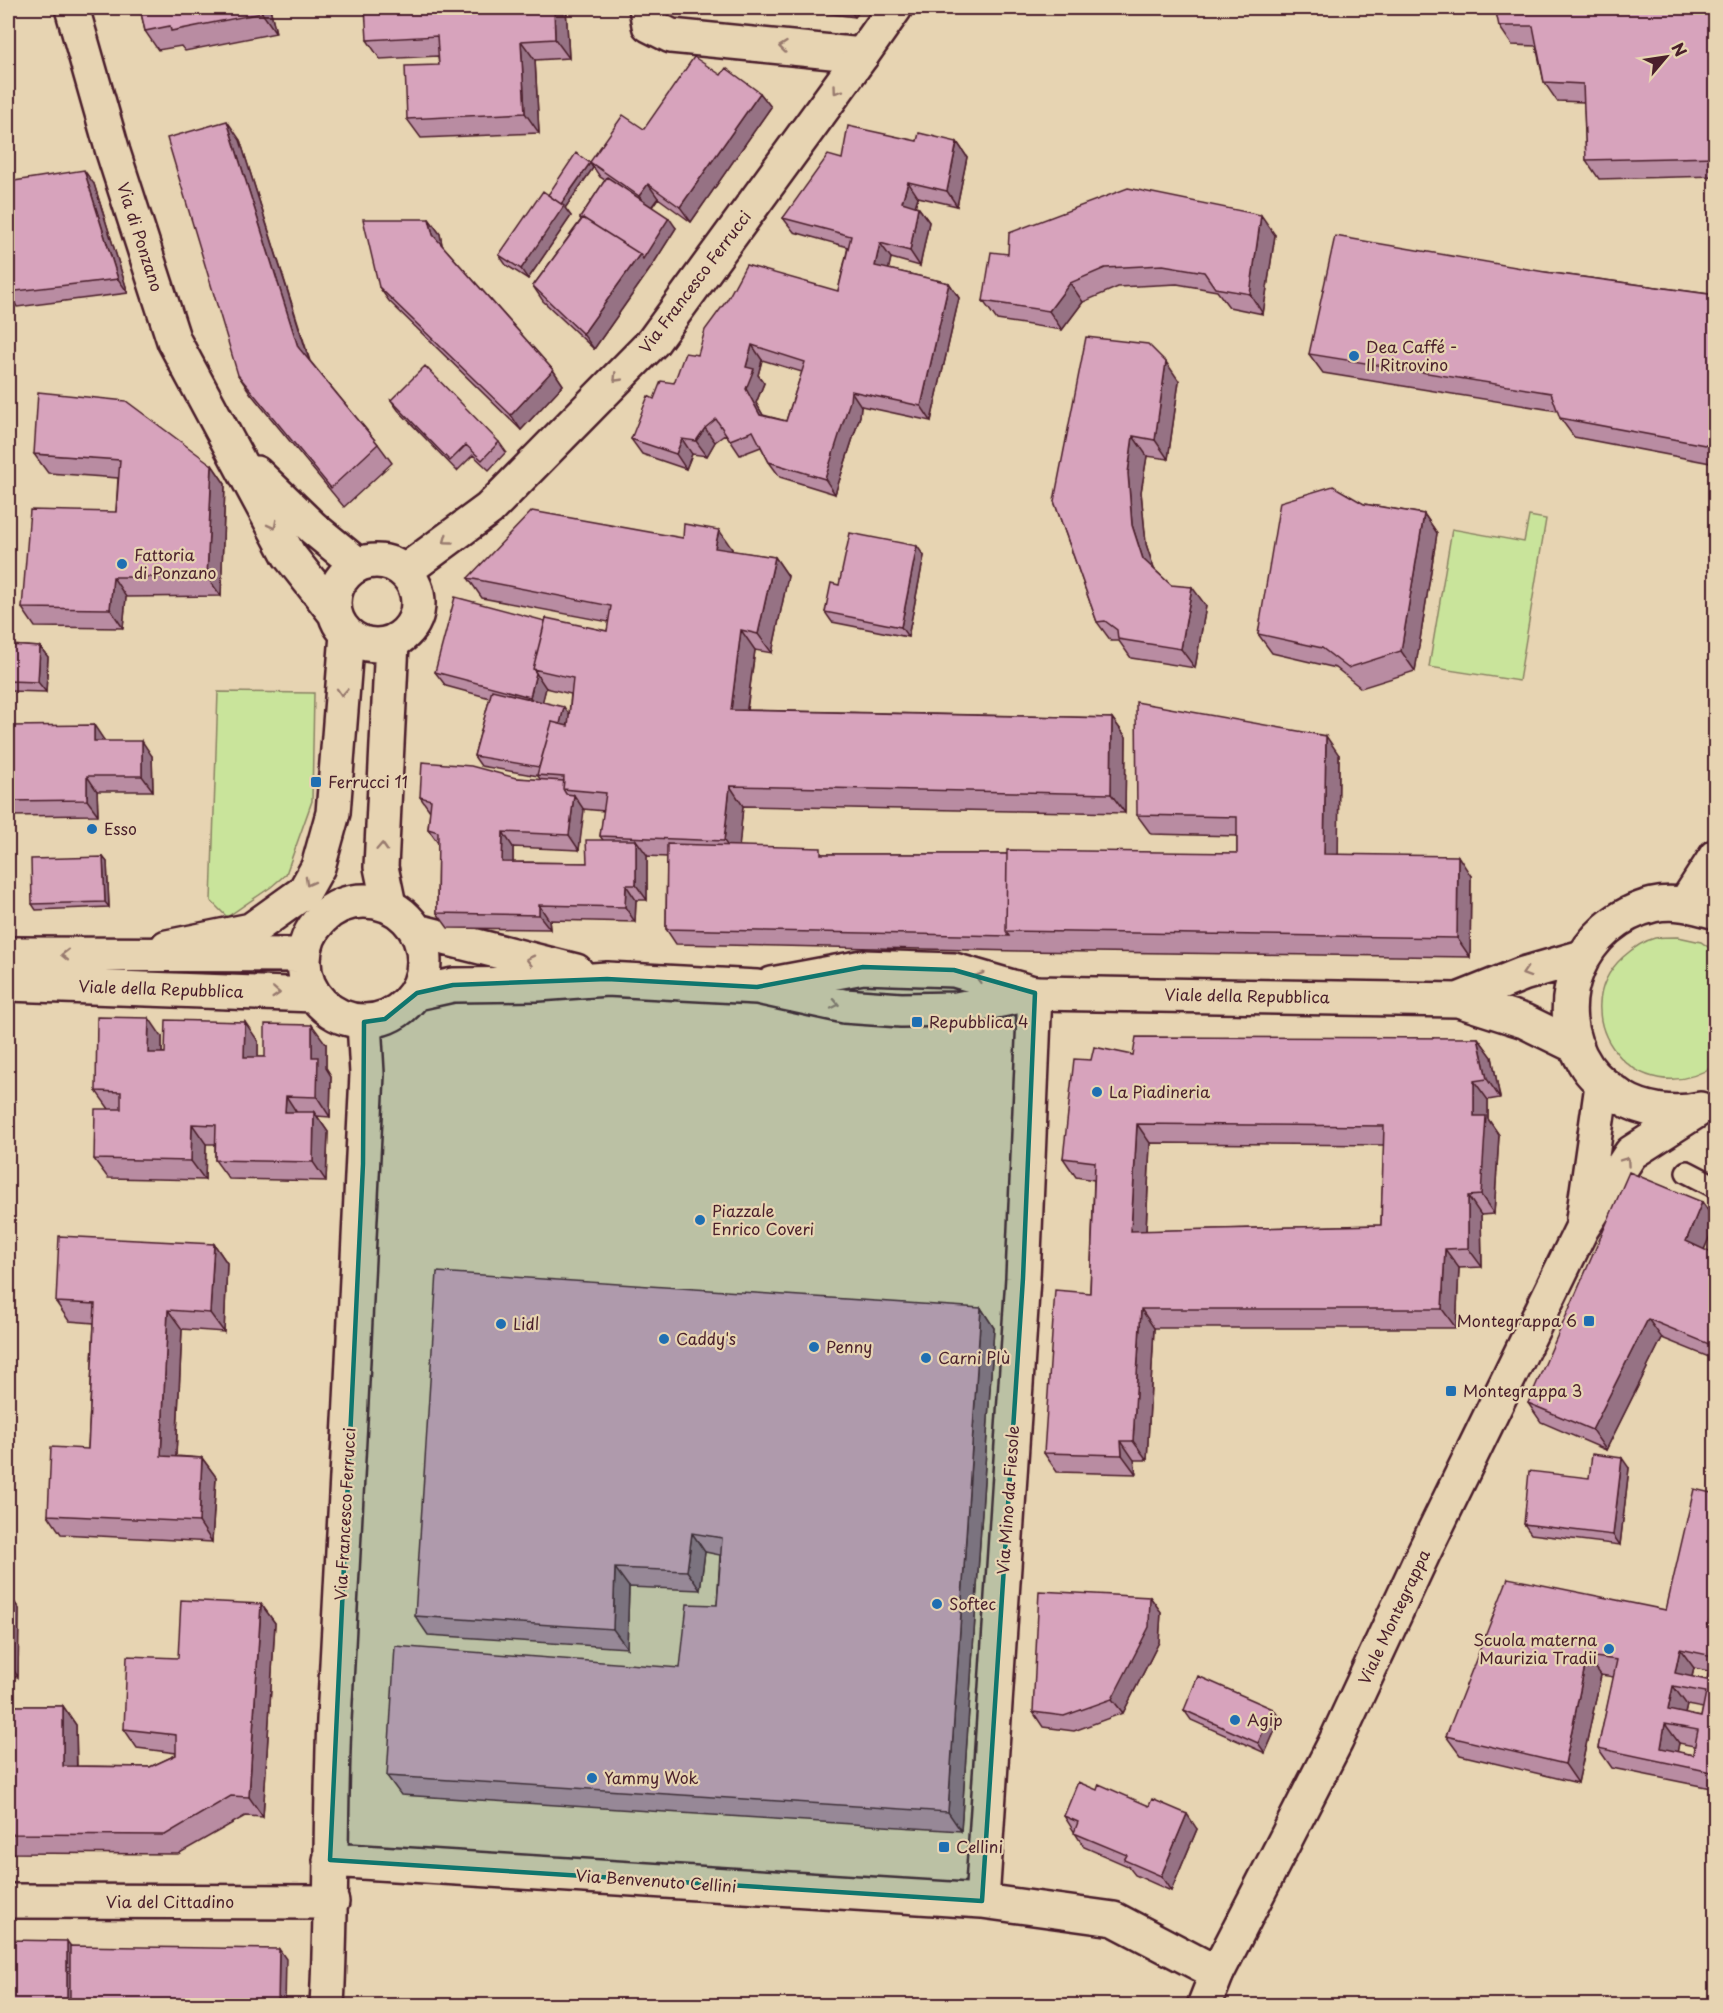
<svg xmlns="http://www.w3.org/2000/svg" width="1723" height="2013" font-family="'Playpen Sans',sans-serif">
<rect width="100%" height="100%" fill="#e7d4b2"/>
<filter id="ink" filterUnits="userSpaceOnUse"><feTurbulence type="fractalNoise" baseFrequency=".0167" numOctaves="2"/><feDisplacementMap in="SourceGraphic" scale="12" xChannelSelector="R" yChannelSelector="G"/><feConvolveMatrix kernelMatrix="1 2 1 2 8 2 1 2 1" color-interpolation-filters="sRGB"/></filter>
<g filter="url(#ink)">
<path fill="#c9e49b" stroke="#8a8263" stroke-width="1.5" d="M1529,516L1546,519L1519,681L1429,667L1452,529L1524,542Z
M218,692L314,693L312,801L286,874L271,887L227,917L211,901Z
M1678,937L1701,942L1715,952V1065C1637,1117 1560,1015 1623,957C1632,949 1643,941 1655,938C1662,937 1670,937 1678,937Z"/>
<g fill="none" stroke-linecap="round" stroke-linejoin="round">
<defs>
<path id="service" d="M1687,1172L1716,1187"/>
<path id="minor" d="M646,8L649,25L671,36L862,55
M330,1860L982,1901L1114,1919L1217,1973
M8,1901L332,1902
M982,1901L1023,1278L1035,993
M327,2006C332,1910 330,1815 334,1720C345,1505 358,1289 367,1074L364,1022"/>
<path id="tertiary" d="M72,8L113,152L174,341L289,555L334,612
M256,473L313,528L357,564
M334 603a42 42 0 1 1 84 0a42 42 0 1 1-84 0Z
M405,571L489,509L653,342L862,55L895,8
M1685,904L1716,856
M389,905L381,867L392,642
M167,947L251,930L304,892L318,867L333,813L347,634"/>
<path id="secondary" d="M304 961a60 60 0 1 1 120 0a60 60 0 1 1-120 0Z
M417,931L576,971
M8,954L304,955
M8,984L314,995
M772,984L863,967L954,970L1030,992
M417,993L453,985L538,984L607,979L757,987L844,1006L901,1010L957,1009L1035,993L1458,1000L1524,1021L1577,1047
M1458,1000L1523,974L1582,957
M1700,1109C1674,1115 1643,1111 1621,1097C1608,1088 1596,1080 1587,1067C1545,1005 1582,922 1653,905C1674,900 1695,906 1716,912
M1583,1219L1602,1085
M1204,2006L1217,1973L1336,1741L1423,1554L1582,1228L1631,1153L1698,1110"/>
</defs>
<use href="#service" stroke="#4a1f2b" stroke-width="26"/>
<use href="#minor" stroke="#4a1f2b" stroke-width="38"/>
<use href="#tertiary" stroke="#4a1f2b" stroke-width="38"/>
<use href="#secondary" stroke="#4a1f2b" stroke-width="38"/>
<use href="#service" stroke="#e7d4b2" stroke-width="21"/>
<use href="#minor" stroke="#e7d4b2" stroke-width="33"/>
<use href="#tertiary" stroke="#e7d4b2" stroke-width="33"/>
<use href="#secondary" stroke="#e7d4b2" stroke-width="33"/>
</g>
<path fill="#b98ca2" stroke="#4a1f2b" stroke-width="1.5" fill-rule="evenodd" d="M140,8H270L276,33L185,51L181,46L158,50L145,31Z
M566,8L569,58L535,60L539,133L421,138L407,119L439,65L438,56L380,59L367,40Z
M785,8H862L855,17Z
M1716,8V176L1599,179L1586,160L1584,102L1557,101L1544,82L1536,46L1512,45L1499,26Z
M721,75L760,93L771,107L691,222L658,198L652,207L676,228L650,269L594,349L543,301L533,286L581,220L580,218L605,180L600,177L590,162L644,129Z
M240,140L310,361L378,444L392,463L344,507L251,394L238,375Z
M917,141L957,142L967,157L957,206L918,197L915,206L918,207L929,222L920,266L891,258L888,269L949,283L959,298L931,421L861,406L860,416L835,494L780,477L769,462L761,447L740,455L726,434L715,442L707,456L692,454L686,469L642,454L631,439L654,399L674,383L698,355L838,291L848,247L794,232L783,218L842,159ZM762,360L802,372L786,421L763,415L756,403L764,383L758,375Z
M590,163L593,168L565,208L571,216L528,279L506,265L499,255L548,195Z
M94,184L128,293L17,307L8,292Z
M429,219L440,234L442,245L553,370L563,385L521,430L389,301L379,287Z
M1275,235L1263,314L1229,307L1217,291L1177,284L1118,287L1083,302L1062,330L997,320L983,301L1008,254Z
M1545,272L1716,295V464L1574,437L1560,418L1558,411L1323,373L1309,354Z
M1179,381L1168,459L1147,456L1141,492L1146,544L1154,569L1171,585L1206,606L1195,668L1131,658L1119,641H1111L1097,622L1054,501Z
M391,400L499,442L506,452L489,470L473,455L457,471L398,410Z
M34,454L212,465L225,484L221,596L126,597L123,628L35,627L22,608L116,512L118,478L48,473Z
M1364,504L1424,514L1437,533L1415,671L1361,688L1336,668L1272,653L1258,634Z
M732,549V551L775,557L788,576L772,653L755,650L747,710L1112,718L1126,737L1125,813L743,806L739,846L825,854H1007L1237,853V836L1151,834L1137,815L1339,755L1338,855L1471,876L1470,957L1019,951L676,944L666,929L667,857L647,856V900H636L635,922L549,920L550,929L448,928L437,913L438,843L428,829L430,811L420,797L516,778L541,780L538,776L481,766L474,756L490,698L446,686L435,672L545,621L607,631L609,622L482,598L468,578ZM546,688L571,694L569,714L542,702ZM583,809L604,811L600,836L603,840L587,863L513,862V847L579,850Z
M924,556L908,637L832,622L825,612Z
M8,645L40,647L48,657L46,692L8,691Z
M8,726L104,740V741L152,756L153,791H97L98,815L8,816Z
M103,857L107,862L109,907L36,910L32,904Z
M162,1037V1053L258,1041V1057H265L326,1044V1068L331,1076L330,1117L317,1116L328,1132L326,1181L229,1179L215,1160V1144H206L205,1180L108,1178L94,1159L109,1109L96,1091Z
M1478,1038L1492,1057L1500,1098L1488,1100V1119L1499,1135L1494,1214L1481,1215L1482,1267L1459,1268L1456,1328H1154L1147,1460H1134L1136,1474L1057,1472L1044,1453L1090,1293L1094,1180L1076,1177L1063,1158L1091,1060L1133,1055ZM1150,1143L1384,1145L1381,1225L1146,1231Z
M1702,1202L1716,1221L1704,1250L1716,1255V1360L1662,1338L1606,1450L1541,1422L1528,1403Z
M214,1244L227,1263L224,1332L182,1329L176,1456L202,1458L216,1477L212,1542L61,1534L48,1515L88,1449L94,1323L69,1321L56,1302Z
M981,1308L994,1328L961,1831L401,1795L387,1776L680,1668L717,1605L720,1555L705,1552L700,1590L629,1587L627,1648L428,1635L415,1616Z
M1629,1468L1620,1545L1531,1534L1524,1524L1589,1478Z
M1716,1494V1789L1612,1768L1598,1748L1614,1677L1601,1675L1578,1783L1460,1755L1446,1736L1666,1610ZM1694,1668L1709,1671L1707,1680L1692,1677ZM1687,1705L1703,1708L1701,1717L1685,1714ZM1679,1743L1694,1746L1693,1755L1677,1752Z
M8,1593L19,1609L18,1677L8,1676Z
M1150,1597L1161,1612L1159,1642L1123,1713L1074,1731L1043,1727L1033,1712Z
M261,1604L275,1623L263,1817L245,1816L178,1854L8,1853V1706H63L76,1725L77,1766L150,1767L176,1755V1753L137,1748L124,1729L178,1658Z
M1273,1709L1280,1719L1265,1753L1191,1720L1184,1710Z
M1097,1790L1149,1806L1197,1829L1171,1891L1135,1875L1128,1866L1084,1847L1064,1816Z"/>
<path fill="#967284" stroke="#4a1f2b" stroke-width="1.5" d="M261,8H270L276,33L262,13Z
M554,8H566L569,58L555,39Z
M848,8H862L855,17Z
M521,41L535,60L539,133L525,113Z
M760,93L771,107L691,222L680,207Z
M227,121L240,140L311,366L298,347Z
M957,142L967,157L957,206L947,191Z
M590,163L593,168L565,208L571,216L528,279L521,269L560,206Z
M84,170L94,184L128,293L118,279Z
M908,182L918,197L912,216L902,202Z
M648,184L658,198L649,210L639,196Z
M918,207L929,222L920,266L910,251Z
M1261,215L1275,235L1263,314L1250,294Z
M669,218L676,228L650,269L594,349L583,334L640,254Z
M429,219L440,234L443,250L433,235Z
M880,243L891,258L886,281L875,266Z
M949,283L959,298L931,421L921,406Z
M1070,283L1083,302L1062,330L1049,311Z
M752,345L762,360L758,375L764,383L756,403L771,429L760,415L746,389V367Z
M1166,362L1179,381L1168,459L1155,440Z
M553,370L563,385L521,430L511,415Z
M851,391L861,406L860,416L835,494L825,479Z
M705,428L715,442L707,456L696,441Z
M1133,436L1147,456L1141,492L1146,544L1157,578L1143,559L1132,525L1128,473Z
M682,439L692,454L686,469L676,454Z
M212,465L225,484L221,596L207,577Z
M1424,514L1437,533L1415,671L1401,651Z
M719,530L732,549L729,568L715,548Z
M917,546L924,556L908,637L901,627Z
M775,557L788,576L772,653L758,634Z
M113,577L126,597L123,628L110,609Z
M1192,587L1206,606L1195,668L1181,649Z
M741,630L755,650L744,729L731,710Z
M40,647L48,657L46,692L38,682Z
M536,673L546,688L540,712L530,697Z
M564,707L571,717L548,769Z
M1112,718L1126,737L1125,813L1111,794Z
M94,725L104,740V756L94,741Z
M1326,736L1339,755L1338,874L1324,854Z
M142,741L152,756L153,791L142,776Z
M87,776L97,791L98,815L87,800Z
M730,786L743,806L738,860L724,841Z
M574,795L584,810L579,850L569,835Z
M503,832L513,847V876L502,862Z
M636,840L647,855V900L636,885Z
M1458,856L1471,876L1470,957L1457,938Z
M103,857L107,862L109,907L105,902Z
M626,885L636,900L635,922L625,907Z
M539,905L549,920L550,929L539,915Z
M149,1018L162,1037V1072L148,1053Z
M245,1022L258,1041V1076L244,1057Z
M312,1025L326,1044V1068L331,1076L330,1117L317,1097L312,1057Z
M1478,1038L1492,1057L1500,1098L1487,1079Z
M1474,1081L1488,1100V1119L1499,1135L1494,1214L1481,1195L1474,1116Z
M286,1096L299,1116L285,1112Z
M314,1112L328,1132L326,1181L313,1162Z
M192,1124L206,1144L205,1180L191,1161Z
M1137,1124L1150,1143L1145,1250L1131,1231Z
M1468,1196L1481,1215L1482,1267L1468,1248Z
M1702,1202L1716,1222L1699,1261L1686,1241Z
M214,1244L227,1263L224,1332L210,1313Z
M1445,1249L1459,1268L1456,1328L1442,1309Z
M981,1308L994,1328L961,1831L948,1812Z
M1141,1309L1154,1328L1147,1460L1133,1441Z
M168,1310L182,1329L175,1475L161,1456Z
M1648,1319L1662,1338L1606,1450L1592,1430Z
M1121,1441L1134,1460L1136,1474L1122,1455Z
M202,1458L216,1477L212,1542L199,1522Z
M1622,1458L1629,1468L1620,1545L1613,1535Z
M692,1533L705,1552L700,1590L687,1571Z
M615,1568L629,1587L627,1648L613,1629Z
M8,1593L19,1609L18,1677L8,1662Z
M1150,1597L1161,1612L1159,1642L1123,1713L1112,1699Z
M1715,1601L1716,1602V1635L1708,1625Z
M261,1604L275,1623L263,1817L249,1797Z
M1680,1649L1694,1668L1689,1689L1675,1673Z
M1587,1656L1601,1675L1578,1783L1565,1764Z
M1673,1686L1687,1705L1682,1727L1668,1710Z
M63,1706L76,1725L77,1785L63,1766Z
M1273,1709L1280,1719L1265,1753L1258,1743Z
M1665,1724L1679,1743L1675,1764L1661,1748Z
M1187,1814L1197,1829L1171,1891L1161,1876Z
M67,1941L78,1956L77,2006H67Z
M279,1949L286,1959L285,2006H278Z"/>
<path fill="#d7a3bc" stroke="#4a1f2b" stroke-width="1.5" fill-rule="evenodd" d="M140,8H261L262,13L171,31L170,26L145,31Z
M365,8H554L555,39L521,41L525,113L407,119L405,66L439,65L437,36L367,40Z
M1495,8H1716V157L1586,160L1583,84L1544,82L1533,26H1499Z
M694,57L721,75L726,68L760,93L680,207L648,184L639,196L590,162L623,115L644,129Z
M227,121L298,347L378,444L331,488L238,375L167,138Z
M848,126L917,141L919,133L957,142L947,191L908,182L902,202L918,207L910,251L880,243L875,266L949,283L921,406L851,391L850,401L825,479L769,462L753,431L730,440L716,419L705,428L696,441L682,439L676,454L631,439L648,396L654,399L661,381L674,383L685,353L698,355L705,330L727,300L746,265L838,291L851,236L783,218L828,155L842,159ZM752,345L805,362L786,421L760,415L746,389L754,369L746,367Z
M576,153L590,163L561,204L548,195Z
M84,170L118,279L8,292V182Z
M607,177L669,218L643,259L640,254L583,218L582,219L580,218Z
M1128,188L1261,215L1250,294L1215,288L1204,272L1163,265L1105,268L1070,283L1049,311L983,301L991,252L1008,254L1009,233Z
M543,191L564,206L521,269L499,255Z
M583,218L640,254L583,334L533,286Z
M363,219H429L433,235L553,370L511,415L379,287Z
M1335,236L1545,272L1716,295V447L1560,418L1551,393L1309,354Z
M1086,337L1148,344L1166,362L1155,440L1133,436L1128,473L1132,525L1143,559L1171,585L1192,587L1181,649L1118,639L1117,630L1105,621L1097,622L1054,501Z
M425,366L499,442L482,460L466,445L450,461L391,400Z
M38,392L126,401L212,465L207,577H113L110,609L22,608L30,510L116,512L120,460L34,454Z
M1333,486L1364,504L1424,514L1401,651L1348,668L1322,648L1258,634L1280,502Z
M532,511L683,538L684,524L719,530L715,548L775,557L758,634L741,630L731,710L1112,718L1111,794L730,786L724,841L600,836L606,793L563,789L564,777L537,775L552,722L568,726L573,678L533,669L546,618L607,631L611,606L468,578Z
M850,533L917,546L901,627L825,612L831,583L839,585Z
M455,597L545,621L533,669L536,673L530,697L435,672Z
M8,645L40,647L38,682L8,681Z
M492,690L564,707L560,724L552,722L539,767L474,756Z
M1136,702L1326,736L1324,854L1458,856L1457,938L1006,931L1007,850L1237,853V817L1137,815Z
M94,725V741H142V776H87V800L8,801V726Z
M422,762L471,766L516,778L564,781L563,789L566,794L574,795L569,835L503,832L502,862L587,863L586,840H636V885H626L625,907L539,905V915L437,913L438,832L428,829L431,800L420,797Z
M667,844L821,848V854H1007L1006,931L1009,936L666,929Z
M103,857L105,902L32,904L31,859Z
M97,1017L149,1018L148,1053H165L166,1020L245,1022L244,1057H265V1024L312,1025V1057H318L317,1097L286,1096L285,1112H314L313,1162L215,1160L216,1125L192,1124L191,1161L94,1159L95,1109H121V1092L96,1091Z
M1136,1037L1478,1038L1487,1079L1474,1081V1116H1486L1481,1195L1468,1196V1248L1445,1249L1442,1309H1141L1133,1441H1121L1122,1455L1044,1453L1055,1290L1090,1293L1095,1162L1063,1158L1074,1059L1091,1060L1094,1047L1133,1055ZM1137,1124L1384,1126L1381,1225L1131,1231Z
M1629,1172L1702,1202L1686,1241L1716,1255V1347L1648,1319L1592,1430L1528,1403Z
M59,1236L214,1244L210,1313L168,1310L161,1456L202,1458L199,1522L48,1515L51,1447L88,1449L95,1304L56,1302Z
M437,1272L981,1308L948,1812L387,1776L395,1646L680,1668L687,1604L717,1605L722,1538L692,1533L687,1571L615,1568L613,1629L415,1616Z
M1592,1454L1622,1458L1613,1535L1524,1524L1529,1471L1589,1478Z
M1694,1489L1716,1494V1601H1715L1708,1625L1716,1627V1773L1598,1748L1617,1660L1587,1656L1565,1764L1446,1736L1508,1578L1666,1610ZM1680,1649L1713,1656L1707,1680L1675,1673ZM1673,1686L1706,1692L1701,1717L1668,1710ZM1665,1724L1698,1730L1693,1755L1661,1748Z
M1039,1591L1150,1597L1149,1627L1112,1699L1064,1716L1033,1712Z
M181,1600L261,1604L249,1797L231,1796L165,1835L8,1834V1706H63V1766L150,1767L176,1755V1735L124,1729L127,1656L178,1658Z
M1198,1676L1273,1709L1258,1743L1184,1710Z
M1078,1782L1097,1790L1099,1784L1149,1806L1152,1799L1187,1814L1161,1876L1124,1860L1127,1855L1074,1833L1078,1822L1064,1816Z
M8,1940L67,1941V2006H8Z
M70,1946L279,1949L278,2006H70Z"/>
<defs><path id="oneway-chevron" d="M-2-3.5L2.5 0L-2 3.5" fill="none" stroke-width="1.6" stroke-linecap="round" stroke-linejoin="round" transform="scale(1.5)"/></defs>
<g stroke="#987a6e">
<use href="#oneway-chevron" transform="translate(783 47) rotate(-174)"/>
<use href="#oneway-chevron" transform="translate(837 90) rotate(126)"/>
<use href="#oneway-chevron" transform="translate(617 378) rotate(134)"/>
<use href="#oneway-chevron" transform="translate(273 525) rotate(62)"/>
<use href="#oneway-chevron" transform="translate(447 540) rotate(144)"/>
<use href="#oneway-chevron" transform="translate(342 692) rotate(94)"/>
<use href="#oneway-chevron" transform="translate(382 847) rotate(-87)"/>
<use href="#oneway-chevron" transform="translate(309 882) rotate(119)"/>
<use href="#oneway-chevron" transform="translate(65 955) rotate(-179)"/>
<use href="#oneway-chevron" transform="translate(530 960) rotate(-166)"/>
<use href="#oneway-chevron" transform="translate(1526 973) rotate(162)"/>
<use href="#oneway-chevron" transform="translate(979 977) rotate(-164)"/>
<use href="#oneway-chevron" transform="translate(276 993) rotate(4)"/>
<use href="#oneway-chevron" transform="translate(835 1004) rotate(12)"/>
<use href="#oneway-chevron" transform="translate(1626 1161) rotate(-55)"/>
</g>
</g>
<path fill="#0f766e" fill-opacity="0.2" stroke="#0f766e" stroke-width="4.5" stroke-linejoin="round" d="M863,967L954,970L1035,993L1023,1278L982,1901L330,1860L363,1164L364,1022L385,1019L417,993L453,985L607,979L757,987Z"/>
<g fill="#1f6fb2" stroke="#e7d4b2" stroke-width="2">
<circle cx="1354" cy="356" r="6"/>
<circle cx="122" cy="564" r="6"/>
<rect x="310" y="776" width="12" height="12" rx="3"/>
<circle cx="92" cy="829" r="6"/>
<rect x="911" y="1016" width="12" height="12" rx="3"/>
<circle cx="1097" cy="1092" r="6"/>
<circle cx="700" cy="1220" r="6"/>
<rect x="1583" y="1315" width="12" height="12" rx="3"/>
<circle cx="501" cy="1324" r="6"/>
<circle cx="664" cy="1339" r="6"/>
<circle cx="814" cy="1347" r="6"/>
<circle cx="926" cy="1358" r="6"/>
<rect x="1445" y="1385" width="12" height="12" rx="3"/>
<circle cx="937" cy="1604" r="6"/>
<circle cx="1609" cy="1649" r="6"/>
<circle cx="1235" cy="1720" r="6"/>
<circle cx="592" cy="1778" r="6"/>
<rect x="938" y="1841" width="12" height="12" rx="3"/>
</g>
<g text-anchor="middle" stroke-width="4.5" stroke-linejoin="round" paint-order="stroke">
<g font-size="16" fill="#4a1f2b" stroke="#e7d4b2">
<text transform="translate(140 237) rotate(72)" y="6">Via di Ponzano</text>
<text transform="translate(695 282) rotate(-53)" y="6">Via Francesco Ferrucci</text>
<text transform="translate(161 989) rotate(2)" y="6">Viale della Repubblica</text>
<text transform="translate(1247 996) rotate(1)" y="6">Viale della Repubblica</text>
<text transform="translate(1008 1500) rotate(-86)" y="6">Via Mino da Fiesole</text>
<text transform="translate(345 1514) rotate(-87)" y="6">Via Francesco Ferrucci</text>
<text transform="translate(1394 1617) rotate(-65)" y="6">Viale Montegrappa</text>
<text transform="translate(656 1881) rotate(4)" y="6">Via Benvenuto Cellini</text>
<text x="170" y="1908">Via del Cittadino</text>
</g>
<g font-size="16" fill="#4a1f2b" stroke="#e7d4b2" text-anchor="start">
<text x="1366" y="353">Dea Caffé -<tspan x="1366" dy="18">Il Ritrovino</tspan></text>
<text x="134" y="561">Fattoria<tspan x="134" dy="18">di Ponzano</tspan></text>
<text x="328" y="788">Ferrucci 11</text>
<text x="104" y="835">Esso</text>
<text x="929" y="1028">Repubblica 4</text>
<text x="1109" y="1098">La Piadineria</text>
<text x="712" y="1217">Piazzale<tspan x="712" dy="18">Enrico Coveri</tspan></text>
<text x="1577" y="1327" text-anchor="end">Montegrappa 6</text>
<text x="513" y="1330">Lidl</text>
<text x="676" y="1345">Caddy's</text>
<text x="826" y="1353">Penny</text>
<text x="938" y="1364">Carni PIù</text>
<text x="1463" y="1397">Montegrappa 3</text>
<text x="949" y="1610">Softec</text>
<text x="1597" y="1646" text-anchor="end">Scuola materna<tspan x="1597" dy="18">Maurizia Tradii</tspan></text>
<text x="1247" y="1726">Agip</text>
<text x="604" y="1784">Yammy Wok</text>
<text x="956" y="1853">Cellini</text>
</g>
</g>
<rect width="1723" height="2013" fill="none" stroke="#e7d4b2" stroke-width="30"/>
<rect x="15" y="15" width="1693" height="1983" fill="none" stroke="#4a1f2b" stroke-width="2" filter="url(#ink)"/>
<g transform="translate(1666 57) rotate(61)" stroke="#e7d4b2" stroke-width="4.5" paint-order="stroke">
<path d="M0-4.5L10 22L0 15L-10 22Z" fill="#4a1f2b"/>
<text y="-9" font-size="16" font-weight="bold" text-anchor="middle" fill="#4a1f2b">N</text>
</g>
</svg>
